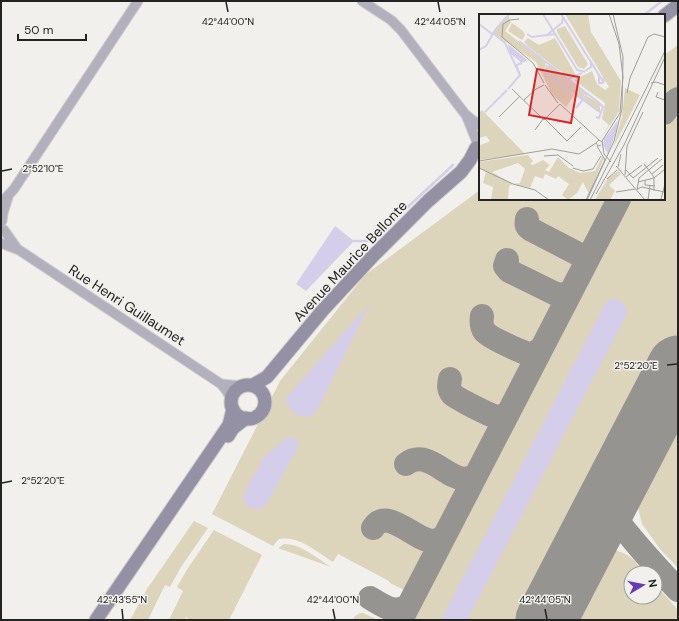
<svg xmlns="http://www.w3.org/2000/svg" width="679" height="621" font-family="'DM Sans',sans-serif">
<rect width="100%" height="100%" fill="#f2f0ec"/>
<path fill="#ddd4bc" d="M678,45V94L668,100L664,104V55Z
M678,108V336L530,620H408L628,199H664V131L675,110Z
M480,190V199H613L425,558L407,589L404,590L390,583L389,581L338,554L333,562C317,552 299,535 279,539L273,546L212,514L280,381L365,275Z
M678,396V568L660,549L642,524L637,504L636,489L639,472Z
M194,521L208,528L181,567L170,587L165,585L148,620H130L147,589Z
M214,530L262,555L229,620H190L186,617L184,620H169L183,591L177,587L188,568Z
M284,544C301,544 317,558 331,567L278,548Z
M614,550C631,554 635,561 645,573H631V597H655V584L678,610V620H560L588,565L604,552Z
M360,613H363L378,620H353L355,616Z"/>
<path fill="#d5ceeb" d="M335,226L354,241L306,291L296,284Z
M614,298L624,304L628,312L467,620H441L606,302Z
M370,303L319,406L311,417C296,416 289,412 286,398Z
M288,437L295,438L298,442V447L266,505L257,510L247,506L243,498L249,483L266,455Z"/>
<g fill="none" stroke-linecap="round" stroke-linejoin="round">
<path stroke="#d5ceeb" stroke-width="2.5" d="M644,15L662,1
M354,241H371L453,165"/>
<path stroke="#969491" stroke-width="24" d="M664,113L669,106L678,99
M527,219C526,224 526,226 530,229L582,256L590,255
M507,260L505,266L509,271L556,294L565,295L571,291
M482,316C481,322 481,327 485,332C490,338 516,349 525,353L532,354L541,349
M450,379C449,384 448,389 452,394C456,398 492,417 498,417C503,417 506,414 509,411
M406,464C426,448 445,477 464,479C468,479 472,477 476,475
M619,480C615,490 610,498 612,509C615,523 666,577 678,590
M373,528C387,506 414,540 432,541C437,541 440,539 444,537
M588,540C594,531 596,527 608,523L623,530L630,536
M370,598C383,605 393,615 408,606
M401,620L619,199"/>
<path stroke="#969491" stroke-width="61" d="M546,620L678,366"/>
<defs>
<path id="street" d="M362,1L391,20L401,30L465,114L480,126
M466,115L477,142
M1,203L14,189L138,1
M2,221L3,213L8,197
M4,230L16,247
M1,243L19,250L221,384L226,390L232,400
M221,384L241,386"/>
<path id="secondary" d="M664,16L678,5
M253,385L267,377L322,311L372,257L428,201L461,172L470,160L476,148
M231 402a17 17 0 1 1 34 0a17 17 0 1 1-34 0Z
M228,436L233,428L246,418
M96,620L229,425L233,409"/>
</defs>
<use href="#street" stroke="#cdcbc7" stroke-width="11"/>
<use href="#secondary" stroke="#cdcbc7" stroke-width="15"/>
<use href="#street" stroke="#b3b0bd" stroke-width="9"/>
<use href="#secondary" stroke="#9591a4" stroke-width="13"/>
</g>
<path fill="none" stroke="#232321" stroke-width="1.5" d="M226,2L228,12M438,2L440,12M2,171L12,169M667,365L677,364M2,483L12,481M122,609L123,619M333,609L335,619M545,609L547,619"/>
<g text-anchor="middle" stroke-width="3" stroke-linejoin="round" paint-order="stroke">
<g font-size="14" fill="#232321" stroke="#f2f0ec">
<text transform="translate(350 261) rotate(-47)" y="5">Avenue Maurice Bellonte</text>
<text transform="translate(127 305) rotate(33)" y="5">Rue Henri Guillaumet</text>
</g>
</g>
<g transform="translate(479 14)">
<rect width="186" height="186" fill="#f2f0ec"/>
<path d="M86,0H109L112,18L142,67L140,97L136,104L121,125L130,111L123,105L126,89L95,66L113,57L118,70L126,76L130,73ZM29,1L32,8L26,17L67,49L65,57L95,81L87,93L73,80L57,48L14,19ZM33,9L44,17L46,21L43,26L29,17ZM86,12L109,50L105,55L99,53L78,18V15ZM49,24L60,31L76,24L97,61L90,64L50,33L45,28ZM70,51L106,79L104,85L65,57ZM146,74L161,81L134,134L143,103ZM108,82L121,90V99L105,87ZM3,96L6,99L46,140L0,146V132L11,127L7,122L0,124V99ZM49,141L54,147L51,150L54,151L64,146L71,151L66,156L70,158L79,143L90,154L101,159L116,157L123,143L125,144L110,180L104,168L98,179L89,186L83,181L90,170L79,162L77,165L66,160L64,165L56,162L51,174L34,170L30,172L29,186H12L14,173L4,169L7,157L0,154V148ZM39,149L46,155L41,169L34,170L13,158ZM139,157L142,160L130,171L136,177L131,186H116L129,164Z" fill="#ddd4bc" fill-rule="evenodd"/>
<path d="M29,30L47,45L48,46L43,49L31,39ZM139,106L137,118L129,140L124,131L125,125Z" fill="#d5ceeb"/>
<path fill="none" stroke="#d5ceeb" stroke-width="2" d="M64,0L98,56L106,58M82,0L125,69M0,10L13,20M14,19L26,29L41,61L29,75M48,20L53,23L76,20M69,20L83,9L84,3M40,27L119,88M0,36L7,32L16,16L30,0M68,51L66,58L122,99M106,57L112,53V48M41,61L37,51L43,49M120,61V69H123L125,66L121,63M90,65L103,59M97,94L107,82L106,78M6,98L28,76M117,103L120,104L124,93L119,88"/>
<path fill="none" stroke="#9f9e9b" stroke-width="1" d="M130,0L140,30L144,63L141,99L123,127L125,140L132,148M40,5L31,6L24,10L23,23L54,49L65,69M172,69L177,68L186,71M66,71L79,89M33,75L65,106M179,78L177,83L186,86M148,79L151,64L169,23L175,20L186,23M45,86L57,75L65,71M81,90L120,126M20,103L41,82M66,105L88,127L102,113M65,106L81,90M56,116L64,105M122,131L119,132L117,129L120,126L123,128M65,142L79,141L94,152M0,147L73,135L100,140L117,129M165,150L175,163V177M137,152L166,186M139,153L142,140M0,154L34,170L56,176L70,186M94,154L104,157L114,155L122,142M147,156L154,164L179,144M173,160L184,151M146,161L148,132L164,98M147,163L163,151M128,165L138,156M166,166V171L176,172M159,168L175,164L186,155M158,175L163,173L185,178M158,176L160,164L183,145M137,178L156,175M117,180L145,131L186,43M107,186L126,146L118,132M108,186L135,127L143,95L144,43L134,0M111,186L186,37M169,186L171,171M184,186L182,185L186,170"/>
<path fill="#d62828" fill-opacity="0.15" stroke="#d62828" stroke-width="2" d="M58,55L100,63L92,109L50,101Z"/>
<rect width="186" height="186" fill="none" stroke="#232321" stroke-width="2"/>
</g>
<g font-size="10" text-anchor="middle" fill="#232321" stroke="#f2f0ec" stroke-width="3" stroke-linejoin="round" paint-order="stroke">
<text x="228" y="25">42°44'00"N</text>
<text x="440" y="25">42°44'05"N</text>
<text x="43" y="172">2°52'10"E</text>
<text x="636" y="369">2°52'20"E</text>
<text x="43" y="484">2°52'20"E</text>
<text x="122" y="603">42°43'55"N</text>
<text x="333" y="603">42°44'00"N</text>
<text x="545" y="603">42°44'05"N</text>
</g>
<rect width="679" height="621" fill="none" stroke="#232321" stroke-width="4"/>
<g transform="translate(643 585) rotate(80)"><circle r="19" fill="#f2f0ec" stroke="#9f9e9b"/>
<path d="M0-3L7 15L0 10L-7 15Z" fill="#693bb3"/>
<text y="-6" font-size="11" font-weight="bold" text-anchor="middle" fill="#232321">N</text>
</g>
<path d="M18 34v6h68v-6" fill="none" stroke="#232321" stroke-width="2"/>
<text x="24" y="34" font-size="12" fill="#232321" stroke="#f2f0ec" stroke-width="3" paint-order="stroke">50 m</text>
</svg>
